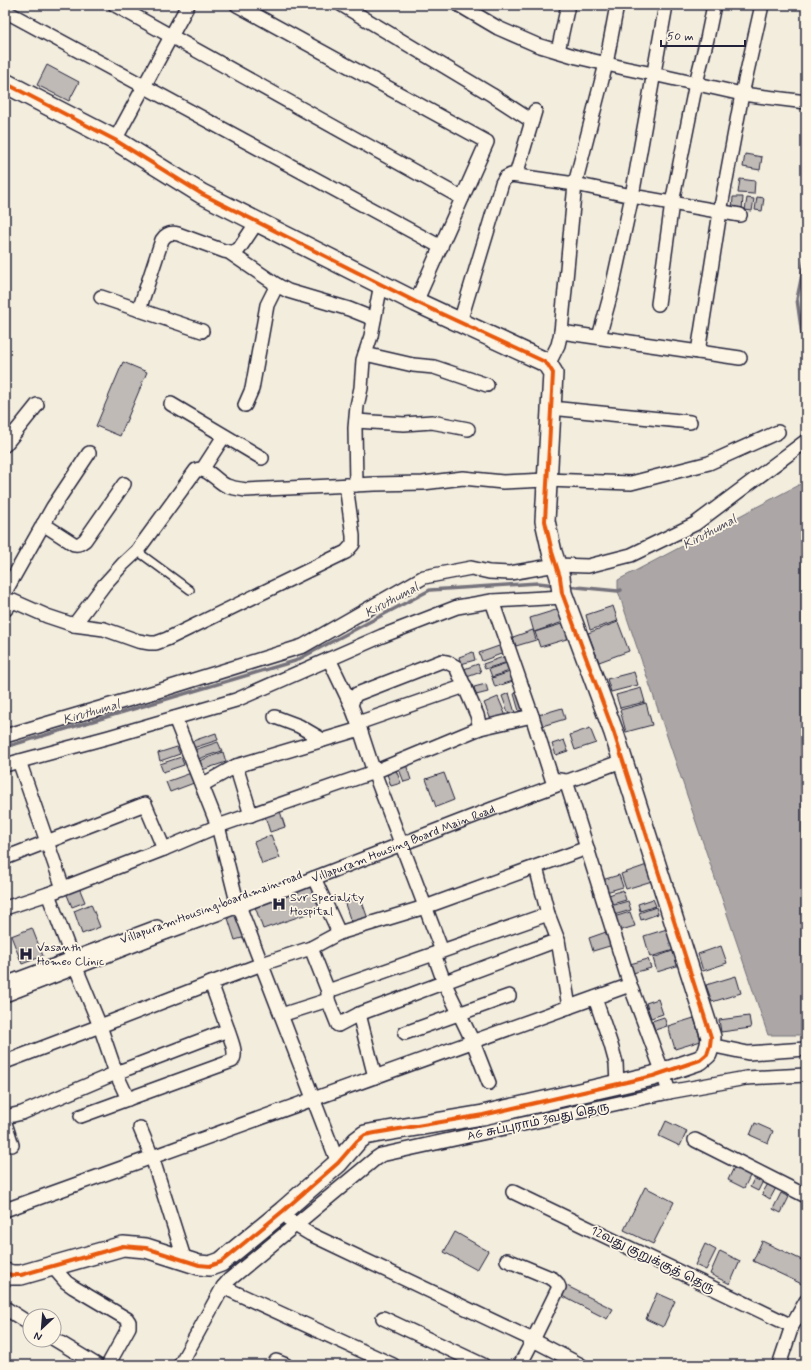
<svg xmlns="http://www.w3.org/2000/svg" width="811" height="1370" font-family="Mynerve,'Noto Sans Tamil',sans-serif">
<rect width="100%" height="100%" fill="#f3edde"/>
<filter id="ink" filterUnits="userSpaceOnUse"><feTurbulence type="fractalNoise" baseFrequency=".025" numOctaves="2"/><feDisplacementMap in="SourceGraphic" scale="8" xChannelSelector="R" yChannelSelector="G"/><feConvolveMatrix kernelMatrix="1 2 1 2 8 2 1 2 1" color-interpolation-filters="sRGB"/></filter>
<g filter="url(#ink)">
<path fill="#aca7a6" stroke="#75727b" d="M806,481V1035H768L618,591V580Z"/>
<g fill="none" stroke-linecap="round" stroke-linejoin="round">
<path stroke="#75727b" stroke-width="3.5" d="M806,255L797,299L806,363
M566,586L618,591L621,590
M5,747L295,661L430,590L538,583L556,585"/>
</g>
<path fill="#bfbab6" stroke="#22223b" d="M47,65L79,82L69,101L37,85Z
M745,154L762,157L760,170L743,167Z
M740,179L755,181L754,194L738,193Z
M733,197H743L742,211H732Z
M757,197L764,198L762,211L755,210Z
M747,198L754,199L752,211L745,210Z
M123,362L147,372L120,436L96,426Z
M613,606L618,621L590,630L586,615Z
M559,609L563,622L534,632L530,618Z
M618,622L629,651L599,662L588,633Z
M565,623L570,638L540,647L535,632Z
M533,630L536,640L516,646L513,637Z
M499,646L501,654L482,661L479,653Z
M473,652L475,660L461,664L459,657Z
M506,656L508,662L485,669L483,664Z
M510,662L512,670L492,677L489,669Z
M478,664L481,672L467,677L464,669Z
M513,671L516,680L495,687L492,678Z
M634,672L638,685L611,692L607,679Z
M486,684L488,692L476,695L474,687Z
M641,688L645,702L620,708L616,695Z
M521,691L527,708L519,711L514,694Z
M509,693L515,713L509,715L502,696Z
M498,697L506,716L492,722L484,703Z
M646,703L652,725L626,732L620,710Z
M562,708L565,719L539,727L535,716Z
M590,728L596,743L575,750L570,735Z
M216,733L218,740L193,748L190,742Z
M564,740L568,751L556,755L552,744Z
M218,742L222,751L198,759L194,750Z
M177,747L180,754L160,761L158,753Z
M223,752L226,762L202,770L199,761Z
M181,757L184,765L163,772L160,764Z
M405,761L411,780L404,782L397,764Z
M394,765L401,783L391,786L385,768Z
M191,773L194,783L170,792L166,782Z
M444,773L454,800L436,807L426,779Z
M279,808L285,827L270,832L264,813Z
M271,835L280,858L262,864L254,842Z
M647,865L652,881L626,889L621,874Z
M619,875L623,887L606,892L602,880Z
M312,883L321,909L263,929L254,904Z
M78,885L85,902L72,907L65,890Z
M623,890L626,900L609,905L606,896Z
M360,896L368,919L352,925L344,901Z
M653,899L656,906L640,911L638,904Z
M628,901L631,910L614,915L611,906Z
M91,904L100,927L82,934L74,911Z
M656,907L658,914L641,920L639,913Z
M241,911L249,936L235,940L227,915Z
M630,912L635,926L618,931L614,917Z
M32,928L43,956L22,964L11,936Z
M667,929L674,950L650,957L644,936Z
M609,931L613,945L593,951L589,938Z
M721,946L727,963L703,971L698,954Z
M678,949L683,964L657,972L653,958Z
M648,959L651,968L633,973L630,964Z
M736,976L741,993L712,1002L706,985Z
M658,999L663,1014L651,1018L646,1003Z
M749,1016L751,1028L721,1032L719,1020Z
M664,1017L667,1026L655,1030L652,1021Z
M694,1018L701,1041L675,1049L668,1026Z
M666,1121L687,1131L680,1146L659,1136Z
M755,1123L773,1131L768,1143L750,1135Z
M735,1165L751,1174L744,1188L728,1180Z
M756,1175L764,1179L758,1191L750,1187Z
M769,1182L777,1186L770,1199L762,1194Z
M645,1187L674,1202L653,1244L624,1230Z
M781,1193L789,1197L781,1213L773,1209Z
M455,1232L488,1251L477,1270L444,1252Z
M762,1241L806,1262V1282L804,1285L753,1261Z
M705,1244L716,1250L706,1270L695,1265Z
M720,1251L740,1261L730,1284L710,1274Z
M565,1285L613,1309L607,1319L560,1295Z
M657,1293L675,1301L663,1327L646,1319Z"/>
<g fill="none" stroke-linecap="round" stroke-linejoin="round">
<defs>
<path id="lane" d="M137,551L190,590"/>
<g id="street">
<path d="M115,5L462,198"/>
<path d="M237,5L487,142L416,302"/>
<path d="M342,5L492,95L532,121"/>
<path d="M459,5L498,28L537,45L577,57L624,68L653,74L742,94L806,102"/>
<path d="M5,11L441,247"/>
<path d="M558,51L568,5"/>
<path d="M115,140L188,5"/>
<path d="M516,175L535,111"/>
<path d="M230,253L277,285"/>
<path d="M101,297L202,331"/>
<path d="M658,304L672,203L696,83L707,39L714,5"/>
<path d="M139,310L162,240C166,234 170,232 178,234L224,251C230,252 233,253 239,249L257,222"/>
<path d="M460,322L502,183L505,178L511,175L575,184L632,196L740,215"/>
<path d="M561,332L740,358"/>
<path d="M599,337L611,293L632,196L666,5"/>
<path d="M698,352L720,212L742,94L762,5"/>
<path d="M365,354L413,365L434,367L487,385"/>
<path d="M548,365L558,345L561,332L575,184L606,64L617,5"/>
<path d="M171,404L262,458"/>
<path d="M245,405L252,389L267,305L277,285L288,291L349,309L374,319"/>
<path d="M551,408L690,422"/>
<path d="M356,421L404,424L432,422L468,429"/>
<path d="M5,445L37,405"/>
<path d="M202,470L224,436"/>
<path d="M356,485L355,428L357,406L361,388L363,360L371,336L381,284"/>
<path d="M43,524L74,544C79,545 81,543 85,540L124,484"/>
<path d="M5,592L53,507L89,453"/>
<path d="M492,601L532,716L552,779L566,781L587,848"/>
<path d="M5,610L13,601L47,616L74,625L104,585L123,564L137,551L196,470C207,466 217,482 227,486C233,488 239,489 246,490L375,484L423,483L463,478L503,482L546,480L631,483L709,463L778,432"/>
<path d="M74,625L104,629L138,641L150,643H156L167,639L346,552L353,544V536L346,485"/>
<path d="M329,659L351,705"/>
<path d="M442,661L447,662L456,667L477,715L480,728L374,772L358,723L351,705L354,697L357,694Z"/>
<path d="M275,717L299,726L323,740"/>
<path d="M175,718L218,826L236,898L338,1163"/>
<path d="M358,723L465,686"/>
<path d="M480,728L532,716"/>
<path d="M5,736L158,691L303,646L424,577L471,568L489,572L510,573L556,565L588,566L631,555L695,524L806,441"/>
<path d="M19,761L63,888"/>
<path d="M5,765L109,737L236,700L382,636L457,607L492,601L563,597"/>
<path d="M202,785L236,766"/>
<path d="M251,815L236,766L360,729"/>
<path d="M5,858L145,804L164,849"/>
<path d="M314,878L339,933"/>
<path d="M5,908L48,894"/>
<path d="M558,940L569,1007"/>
<path d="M311,948L328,991L548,914L536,867"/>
<path d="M434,954L444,982L473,1042L489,1083"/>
<path d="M211,983L100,1026L76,968L48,894L164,849L218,826L374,772L442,951"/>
<path d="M5,984L157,927"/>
<path d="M630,985L663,1073L669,1092"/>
<path d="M328,991V1000L338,1025L359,1014L558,940L548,914"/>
<path id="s1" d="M5,995L162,934L296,885L492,809L622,761"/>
<path d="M595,998L611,1045L616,1063L617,1084"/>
<path d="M359,1014L375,1077"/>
<path d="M281,1015L328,1000"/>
<path d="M405,1033L509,996"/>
<path d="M710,1045L748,1053L806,1049"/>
<path d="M5,1062L100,1026L116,1073L128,1099"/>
<path d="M81,1116L232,1061C238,1053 230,1039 228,1030"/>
<path d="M5,1117L22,1113L116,1073L228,1030L211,983L262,964L311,948L339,933L425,907L587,848L630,985L5,1210"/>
<path d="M5,1123L12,1145"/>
<path d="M140,1128L152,1157L185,1261"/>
<path d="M695,1140L806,1196"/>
<path d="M513,1192L792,1326"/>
<path d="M290,1220L295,1225L310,1234L533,1340L581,1365"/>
<path d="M507,1260L553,1279L557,1283L559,1287L533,1340L520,1365"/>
<path d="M53,1267L66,1282L73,1287L127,1319L129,1322V1327L108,1365"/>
<path d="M223,1287L393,1365"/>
<path d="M5,1308L30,1324"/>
<path d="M383,1318L483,1365"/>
<path d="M54,1339L97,1365"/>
<path d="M276,1361L286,1365"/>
<path d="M180,1365L223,1287L229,1280L375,1159L381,1155L669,1092L746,1078L806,1075"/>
<path d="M779,1365L792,1326L806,1301"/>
</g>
<path id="secondary" d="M5,83L115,140L202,194L416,302L543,361L548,365L553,373L545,521L552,552L560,577L562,593L614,733L711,1037L710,1045L707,1054L700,1060L653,1076L483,1115L375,1133L365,1135L357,1141L338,1163L283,1211L221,1262L210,1266L199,1265L146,1248L123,1246L21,1275H12L5,1273"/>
</defs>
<use href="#lane" stroke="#22223b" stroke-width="10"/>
<use href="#street" stroke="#22223b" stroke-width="16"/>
<use href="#secondary" stroke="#22223b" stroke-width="22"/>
<use href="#lane" stroke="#fcf5e5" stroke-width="7"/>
<use href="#street" stroke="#fcf5e5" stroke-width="13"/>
<use href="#secondary" stroke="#fcf5e5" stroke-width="19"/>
<defs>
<path id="cycleway" d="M5,83L115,140L202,194L416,302L543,361L548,365L553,373L545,521L552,552L560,577L562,593L614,733L711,1037L710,1045L707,1054L700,1060L653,1076L483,1115L375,1133L365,1135L357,1141L338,1163L283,1211L221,1262L210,1266L199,1265L146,1248L123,1246L21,1275H12L5,1273"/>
</defs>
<use href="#cycleway" stroke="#fcf5e5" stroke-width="6"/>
<use href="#cycleway" stroke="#e8590c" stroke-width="4"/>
</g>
</g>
<defs>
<symbol id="hospital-bare" viewBox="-9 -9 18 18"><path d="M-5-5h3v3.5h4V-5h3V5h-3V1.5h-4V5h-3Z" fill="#22223b" stroke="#fcf5e5" stroke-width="2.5" paint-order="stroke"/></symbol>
</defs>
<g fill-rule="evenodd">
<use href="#hospital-bare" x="269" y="894" width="20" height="20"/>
<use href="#hospital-bare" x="16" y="944" width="20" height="20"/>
</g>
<g text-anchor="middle" stroke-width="3.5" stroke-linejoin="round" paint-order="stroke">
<g font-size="12" fill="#22223b" stroke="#fcf5e5">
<text dy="4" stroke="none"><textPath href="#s1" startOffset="426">Villapuram Housing Board Main Road</textPath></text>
<text transform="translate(211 907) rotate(-20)" y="4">Villapuram Housing board main road</text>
<text transform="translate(538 1121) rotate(-12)" y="4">AG சுப்புராம் 3வது தெரு</text>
<text transform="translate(653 1259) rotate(26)" y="4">12வது குறுக்குத் தெரு</text>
</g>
<g font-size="12" fill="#22223b" stroke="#fcf5e5" text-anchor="start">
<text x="290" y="901">Svr Speciality<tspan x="290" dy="14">Hospital</tspan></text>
<text x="37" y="951">Vasanth<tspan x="37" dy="14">Homeo Clinic</tspan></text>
</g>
<g font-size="13" font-style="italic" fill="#525160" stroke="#fcf5e5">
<text transform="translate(709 531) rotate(-28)" y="5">Kiruthumal</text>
<text transform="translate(391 599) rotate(-28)" y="5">Kiruthumal</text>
<text transform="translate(91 711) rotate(-16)" y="5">Kiruthumal</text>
</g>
</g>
<rect width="811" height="1370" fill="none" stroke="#fcf5e5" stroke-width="20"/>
<rect x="10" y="10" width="791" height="1350" fill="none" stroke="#22223b" stroke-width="1.5" filter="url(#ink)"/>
<g transform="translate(42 1328) rotate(206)"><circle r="19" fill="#fcf5e5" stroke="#a5a1a1"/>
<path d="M0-3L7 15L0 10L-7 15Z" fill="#22223b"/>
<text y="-6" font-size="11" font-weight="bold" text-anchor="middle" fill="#22223b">N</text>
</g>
<path d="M661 40v6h84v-6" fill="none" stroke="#22223b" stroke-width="2"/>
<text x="667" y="40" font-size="12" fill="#22223b" stroke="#fcf5e5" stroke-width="3" paint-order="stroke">50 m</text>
</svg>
